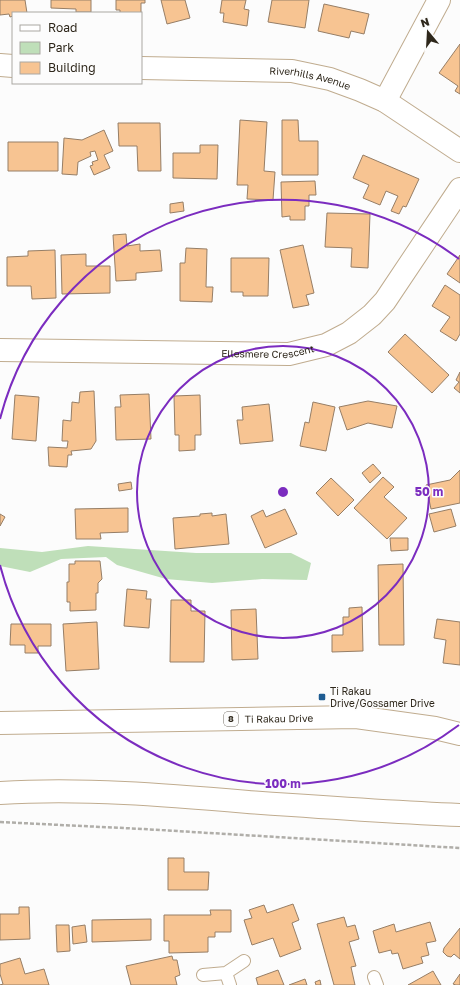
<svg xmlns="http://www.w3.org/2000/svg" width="460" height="985" font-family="'Golos Text',sans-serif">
<rect width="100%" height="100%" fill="#fcfcfc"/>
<path fill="#bfdfb9" d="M88,546L196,553H291L311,563L307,580L262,579L212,583L166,579L117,565L106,557L61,559L30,572L0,566V548L42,552Z"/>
<path fill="#f7c492" stroke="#967e66" d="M0,0H25L27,13H13V16L10,17L9,14L0,15Z
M51,0H91V12H76V9L51,8Z
M116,0H145V3H141V13H120V10H116Z
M161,0H185L190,18L167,24Z
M222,0H246L244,9L249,10L247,26L223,22L224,13H220Z
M272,0H309L305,28L268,22Z
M324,4L369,14L364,34L351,31L349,38L318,31Z
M460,44V94L455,91L458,86L439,73Z
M240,120L267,122L264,171L275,172L273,200L247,199L248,185H237Z
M282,120H298L299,141H318V175H282Z
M118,123H160L161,171H138L137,146H119Z
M104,130L113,151L104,155L110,168L94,175L90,166L93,165L92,162L98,160L95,151L90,152L91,156L78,162L77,175L62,174L64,138L82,140Z
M8,142H58V171H8Z
M200,145H218L217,179L173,178V153H200Z
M363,155L419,179L406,207L403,206L399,214L391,211L398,196L386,191L380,205L363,198L369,185L353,178Z
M315,181L316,195H309V206H305V220H290V216L282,217L281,182Z
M183,202L184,211L170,213V204Z
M327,213L370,214L368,268L351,267L352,248L325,247Z
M126,234L127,246L140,244V251L160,250L162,271L136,273V280L116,281L113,235Z
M303,245L314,293L306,295L309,305L293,308L280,250Z
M186,248L207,249L206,287H213L212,302L180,301V263H185Z
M55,250L56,298L32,299L31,286H7V257L28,256V251Z
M86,254V266H110V293L62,294L61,255Z
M460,255V283L447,274Z
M231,258H269L268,296H243V292H231Z
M445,285L460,295V334L456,341L440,331L450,317L432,306Z
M405,334L449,375L432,393L388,352Z
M460,372V393L454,388L459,382L456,380Z
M94,391L96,441L91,449L71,451L72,455H68L67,467L49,466L48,447L67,448L68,441H62L63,420L71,421L72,402L79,403L80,392Z
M149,394L151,439L116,440L115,407H121L120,395Z
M15,395L39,397L36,441L12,439Z
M200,395L201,435H195V450L179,451V435H175L174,396Z
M368,401L397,406L392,428L368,423L347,430L339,407Z
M313,402L335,407L326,451L300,446L305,422L309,423Z
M269,404L273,441L240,444L237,420H243L242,407Z
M373,464L381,473L370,483L362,473Z
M460,470V503L431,509L426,485L450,480Z
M383,477L394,487L384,497L407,518L387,539L354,508Z
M331,478L354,500L338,516L316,493Z
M131,482L132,489L119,491L118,484Z
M128,508V532L100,533L101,539H76L75,509Z
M285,509L297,534L265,548L251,516L263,510L266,517Z
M451,509L456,526L434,532L429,514Z
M212,513V516L226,514L229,544L175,549L173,518L200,516V514Z
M0,514L5,517L0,526Z
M390,538H408V550L391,551Z
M75,561H100L102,579L98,583V593H96V610L70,611V602H67V582H69V564H75Z
M403,564L404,645H379L378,565Z
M127,589L147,591L146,599H151L149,628L124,626Z
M171,600H191V611H205L204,662H170Z
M362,607L363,651L332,652V635H343V617H349V608Z
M256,609L258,659L232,660L231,610Z
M437,619L460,622V665L443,663L446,640L434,638Z
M97,622L99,669L66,671L63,624Z
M11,624H51V646H38V653H25V645H10Z
M168,858H184V872H209L208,890H168Z
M293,904L299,920L292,923L301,949L280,957L273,938L252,945L244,920L252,918L249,910L264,905L267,913Z
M19,907H29L30,939L0,940V914H19Z
M210,910H231V932H215V937H208V952L169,953V941H164V915H211Z
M344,917L347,927L355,925L359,939L349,942L356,966L351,967L355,985H334L317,924Z
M151,919V940L92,942V920Z
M430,922L436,941L426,943L429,955L421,957L423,963L403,969L398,953L392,954L391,950L379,953L373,931L394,924L396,932Z
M56,925H69L70,951L57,952Z
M85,925L87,942L73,944L72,927Z
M460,928V959L454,954L451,957L447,956L443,952L444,948Z
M172,956L173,960H177L180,975L175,977L177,985H131L126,966Z
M20,958L25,974L44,969L49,985H0L3,984L0,974V964Z
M278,970L284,985H258L256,978Z
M433,971L441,985H408Z
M460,974V985H456L453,984Z
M305,979L307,985H289Z
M320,980L321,985H316L315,982Z"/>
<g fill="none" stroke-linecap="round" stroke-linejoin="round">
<defs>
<path id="service" d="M226,973L230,985
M203,975L226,973L244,961
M374,977L377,985"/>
<g id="minor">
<path d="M0,65L13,66"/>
<path id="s1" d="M141,68L292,71L330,79L360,90L385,101L460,151"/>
<path d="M385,101L439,0"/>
<path id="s2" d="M0,350L289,354L326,345L349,333L372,315L385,301L460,189"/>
</g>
<g id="primary">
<path id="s3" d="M0,723L356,717L435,728L460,734"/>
<path d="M0,793C83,788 166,795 248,802C319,807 389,812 460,815"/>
</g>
</defs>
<use href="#service" stroke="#c0ac8f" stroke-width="14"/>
<use href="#minor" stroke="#c0ac8f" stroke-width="24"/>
<use href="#primary" stroke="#c0ac8f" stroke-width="24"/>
<path stroke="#b0aea9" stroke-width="2.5" stroke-dasharray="4 2" stroke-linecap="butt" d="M0,822L143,829L460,848"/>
<use href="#service" stroke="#fff" stroke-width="12"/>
<use href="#minor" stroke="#fff" stroke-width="22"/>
<use href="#primary" stroke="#fff" stroke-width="22"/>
</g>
<g fill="none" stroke="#7b2cbf" stroke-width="2">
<circle cx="283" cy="492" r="146"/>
<path d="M459 725A292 292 0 0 1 0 565M0 419A292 292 0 0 1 459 259"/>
</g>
<rect fill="#1e5c92" stroke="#fcfcfc" stroke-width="1.5" x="318" y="693" width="8" height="8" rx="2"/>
<g text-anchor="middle" stroke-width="3" stroke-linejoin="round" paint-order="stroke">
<rect fill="#fcfcfc" stroke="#6c675e" stroke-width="1" x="224" y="712" width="14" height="14" rx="3"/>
<g font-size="9" font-weight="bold" fill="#2e271b">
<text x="231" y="722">8</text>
</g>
<g font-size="10" fill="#2e271b" stroke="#fcfcfc">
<text dy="4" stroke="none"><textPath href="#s1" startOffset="170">Riverhills Avenue</textPath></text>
<text dy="4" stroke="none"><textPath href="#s2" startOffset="268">Ellesmere Crescent</textPath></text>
<text dy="4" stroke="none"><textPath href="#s3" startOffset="279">Ti Rakau Drive</textPath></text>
</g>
<g font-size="10" fill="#2e271b" stroke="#fcfcfc" text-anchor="start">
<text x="330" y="695">Ti Rakau<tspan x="330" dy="12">Drive/Gossamer Drive</tspan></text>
</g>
</g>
<circle cx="283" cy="492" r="6" fill="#7b2cbf" stroke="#fcfcfc" stroke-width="2"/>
<g font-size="12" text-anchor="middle" font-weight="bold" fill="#7b2cbf" stroke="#fcfcfc" stroke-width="3" stroke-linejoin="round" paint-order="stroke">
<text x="429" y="496">50 m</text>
<text x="283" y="788">100 m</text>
</g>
<rect x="12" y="12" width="130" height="72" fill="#fcfcfc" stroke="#aaa7a2"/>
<rect x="20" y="25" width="20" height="6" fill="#ffffff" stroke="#aaa7a2"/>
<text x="48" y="32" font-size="12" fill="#2e271b">Road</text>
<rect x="20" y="42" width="20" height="12" fill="#bfdfb9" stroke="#aaa7a2"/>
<text x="48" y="52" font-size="12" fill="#2e271b">Park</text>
<rect x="20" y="62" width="20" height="12" fill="#f7c492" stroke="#aaa7a2"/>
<text x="48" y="72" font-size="12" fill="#2e271b">Building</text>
<g transform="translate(428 32) rotate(342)" stroke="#fcfcfc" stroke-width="3" paint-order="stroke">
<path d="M0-3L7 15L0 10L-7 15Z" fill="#2e271b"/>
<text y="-6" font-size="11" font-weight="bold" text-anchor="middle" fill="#2e271b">N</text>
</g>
</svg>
